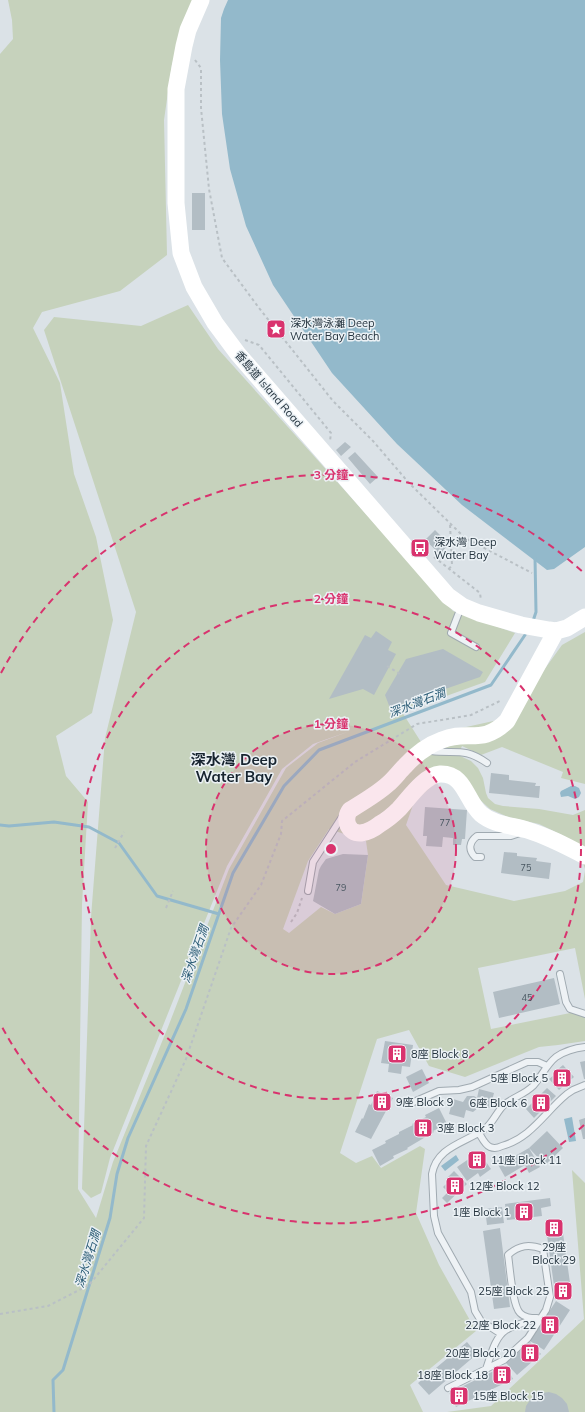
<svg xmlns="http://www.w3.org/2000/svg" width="585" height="1412" font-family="Mulish,'Noto Sans TC',sans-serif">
<rect width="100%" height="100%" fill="#dbe2e7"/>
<path fill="#c6d2bc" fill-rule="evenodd" d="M8,0H194L172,64L164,120L167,255L120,291L42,312L33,328L60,383L74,474L96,537L113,620L92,713L56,736L66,776L88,802L82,904L78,1189L96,1218L113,1162L168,1027L229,869L286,768L318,743L350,731L313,744L282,769L227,866L110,1158L101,1193L91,1198L82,1189L91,917L105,738L136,612L44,330L54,317L141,326L188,305L218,349L453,611L515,633L485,682L402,712L421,742L448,731L498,720L531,688L562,645L585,632V784L561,778L563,772L502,747L481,755L462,746L458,755L471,761L478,768L483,778L486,793L488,798L495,804L503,806L539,809L573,815L585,810V869L576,843L560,834L539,824L508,817L490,809L479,799L443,780L433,785L414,802L406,825L446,885L514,901L565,891L583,882L585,871V999L575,948L478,968L491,1029L585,1010V1041L558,1045L539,1047L465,1077L429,1066L409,1030L377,1039L340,1153L356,1163L372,1156L381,1168L420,1146L425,1149L416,1213L439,1265L476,1331L410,1385L423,1412H0V54L13,39L12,20ZM329,829L366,841L368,855L361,904L335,914L321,907L289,933L283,929L308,861Z
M572,1170L585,1183V1412H447L491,1406L584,1319Z"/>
<path fill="#93b9cb" d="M228,0H585V547L554,569L547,570L462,505L397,444L332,373L273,285L246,226L230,169L222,114L220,60L221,18L224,9Z
M571,786H575L579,788L581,793L579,797L575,799L568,796L561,797L560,793L561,791Z
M572,1117L576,1141L569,1142L564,1119Z
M456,1155L459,1160L445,1171L441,1166Z"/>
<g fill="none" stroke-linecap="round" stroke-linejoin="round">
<path stroke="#93b9cb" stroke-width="3" d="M533,621L536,612L535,557
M0,825L9,826L54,822L89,827L119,843L157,896L219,914
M54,1412L53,1380L63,1370L110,1218L117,1174L128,1138L186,1009L233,873L284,786L319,750L491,685L525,635"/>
</g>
<path fill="#b2bdc4" d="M192,193H205V230H192Z
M345,442L351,447L341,456L336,450Z
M355,452L378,477L370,484L348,458Z
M435,530L449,544L440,554L425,540Z
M376,631L392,642L388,650L396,654L374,695L363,689L329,699L365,635L371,638Z
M443,649L483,672L480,677L390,708L385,695L406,659Z
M491,773L509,775V780L536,783L535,786H540L539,798L489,793Z
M425,807L467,810L465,839H462L461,845H453V838L443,837L442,847L426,846L427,836H423Z
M504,852L517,853V856L537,858L536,861L551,863L549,879L501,873Z
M343,854L368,855L361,904L335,914L313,901L319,870L321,866L326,859Z
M554,978L560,1004L499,1018L493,992Z
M385,1041L413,1045L410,1067L402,1066L401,1074L388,1072L389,1064L381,1063Z
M585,1061V1079H584L580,1062Z
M563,1065L574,1077L559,1090L549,1079L558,1072L557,1070Z
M422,1069L429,1083L413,1092L406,1077Z
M547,1088L556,1096L534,1118L526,1109Z
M479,1089L494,1093L490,1108L479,1105L478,1108L473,1112L466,1110L464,1118L449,1114L453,1099L463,1102L467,1096H474L477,1098Z
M377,1091L393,1098L371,1139L355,1132L362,1118L363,1119L369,1104L371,1105Z
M439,1108L447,1124L433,1131L434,1132L407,1148L408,1149L393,1156L394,1158L380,1166L372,1150L386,1143L385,1141L399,1134V1132L413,1125L412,1124L426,1117L425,1115Z
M585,1118V1139H583L579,1120Z
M547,1131L563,1148L545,1165L529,1148Z
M529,1148L540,1167L529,1173L525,1165L505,1177L496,1161L505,1156L508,1160Z
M479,1152L491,1169L480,1177L478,1173L467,1181L457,1167Z
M454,1171L467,1184L447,1203L442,1198L448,1192L443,1187L449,1181L447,1178Z
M550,1198L551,1206L541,1208L542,1216L507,1220L505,1204Z
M502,1207L504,1223L487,1225L485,1209Z
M561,1219L572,1297L556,1300L545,1221Z
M500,1228L510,1307L494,1309L483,1231Z
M556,1301L570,1310L544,1350L530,1341Z
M467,1342L477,1354L429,1395L418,1383Z
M530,1342L541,1354L517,1375L506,1363Z
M506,1365L513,1379L456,1407L449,1393Z
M549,1392L556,1394L562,1398L567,1404L569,1412H525L526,1406L530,1400L535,1395L542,1393Z"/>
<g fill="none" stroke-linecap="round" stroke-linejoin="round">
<defs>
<path id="lane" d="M461,607L451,633L476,647
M431,751C456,754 464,747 487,763
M481,857H475C468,850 469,842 477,836H511L520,833
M308,891L313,862L342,817
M560,974L566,1002L570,1009L585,1014
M409,1104L439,1091L459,1090L472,1087L527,1062H538L547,1066
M479,1133C482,1138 485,1145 490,1147C495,1149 498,1148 502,1146C531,1138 545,1112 567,1094L573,1090L585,1085
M501,1334L481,1321L475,1311L471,1292L438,1233L434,1216L432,1174C437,1146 466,1143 486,1128C494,1121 497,1111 505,1104C514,1097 525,1094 533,1086C542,1076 546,1065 556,1057C565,1051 575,1048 585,1047
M486,1369C491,1356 494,1338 506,1330C514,1325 526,1322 535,1319
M448,1388L504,1360L528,1338L546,1310L550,1297L543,1249C529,1244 519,1245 508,1255C510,1267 512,1305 520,1313C525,1318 531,1318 537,1318"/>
</defs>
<use href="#lane" stroke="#a0aab1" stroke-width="8"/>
<path stroke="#b9c0c5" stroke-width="2" stroke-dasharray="3 3" stroke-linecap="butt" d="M195,60L201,68V108L209,189L222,258L259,308L333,401L373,441L409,483L465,538L532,573
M245,340L259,345L331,433L330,441
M434,557L480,593L481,600
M449,569L452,565L450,524
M387,666L400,674
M115,848L124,832
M166,908L173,891
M291,922L297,913L302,898
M0,1314L48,1306L89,1285L144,1218L146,1146L186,1059L231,928L261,885L281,834L282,821L355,762L417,724L471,715L502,700"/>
<use href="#lane" stroke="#eef2f5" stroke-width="6"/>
<path stroke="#fff" stroke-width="17" d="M201,0L188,30L184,46L176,89V203L181,253L194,287L215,323L238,354L448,596L462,606L479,613L521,625L549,630L556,631L567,628L585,617
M556,631L507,721C482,746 467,729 442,740C428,745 415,755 405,766C399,772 394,779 388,784C377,794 363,802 350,810C343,819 348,834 361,833C368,832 375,828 380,824C387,820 393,815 399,809C409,798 425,775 440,774C465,773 466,801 481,814C494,825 511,825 527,830C547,836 566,846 585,856"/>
</g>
<circle cx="331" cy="849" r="125" fill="#d9336e" fill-opacity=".12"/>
<g fill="none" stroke="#d9336e" stroke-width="2" stroke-dasharray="7 5">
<circle cx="331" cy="849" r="125"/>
<circle cx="331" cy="849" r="250"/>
<path d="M584 1125A374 374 0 0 1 1 1025M1 673A374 374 0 0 1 584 573"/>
</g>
<defs>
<symbol id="sight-square" viewBox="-11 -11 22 22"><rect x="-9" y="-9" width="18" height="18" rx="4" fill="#d9336e" stroke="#ebf1f5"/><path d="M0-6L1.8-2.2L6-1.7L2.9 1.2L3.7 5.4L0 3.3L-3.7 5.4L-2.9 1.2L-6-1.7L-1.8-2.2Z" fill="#fff"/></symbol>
<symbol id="bus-square" viewBox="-11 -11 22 22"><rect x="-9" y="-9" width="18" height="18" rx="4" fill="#d9336e" stroke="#ebf1f5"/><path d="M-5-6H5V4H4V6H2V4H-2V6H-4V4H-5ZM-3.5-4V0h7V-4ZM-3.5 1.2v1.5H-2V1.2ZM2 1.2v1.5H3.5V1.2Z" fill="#fff"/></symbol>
<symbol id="building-square" viewBox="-11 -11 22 22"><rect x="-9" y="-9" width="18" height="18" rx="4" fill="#d9336e" stroke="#ebf1f5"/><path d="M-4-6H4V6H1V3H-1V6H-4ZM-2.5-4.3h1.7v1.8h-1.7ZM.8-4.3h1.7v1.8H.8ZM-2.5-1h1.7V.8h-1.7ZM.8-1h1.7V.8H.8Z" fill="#fff"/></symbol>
</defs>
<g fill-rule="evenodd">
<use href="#sight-square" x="265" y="318" width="22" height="22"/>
<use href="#bus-square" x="409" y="537" width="22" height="22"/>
<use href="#building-square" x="386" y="1043" width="22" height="22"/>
<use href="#building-square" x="551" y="1067" width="22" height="22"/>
<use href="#building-square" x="371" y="1091" width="22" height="22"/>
<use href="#building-square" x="530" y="1092" width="22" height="22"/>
<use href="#building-square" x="412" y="1117" width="22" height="22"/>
<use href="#building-square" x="466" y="1149" width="22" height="22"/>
<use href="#building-square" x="444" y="1175" width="22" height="22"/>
<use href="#building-square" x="513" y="1201" width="22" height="22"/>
<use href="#building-square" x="543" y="1217" width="22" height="22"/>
<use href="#building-square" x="552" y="1280" width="22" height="22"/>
<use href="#building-square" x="539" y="1314" width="22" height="22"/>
<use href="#building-square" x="519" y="1342" width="22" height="22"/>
<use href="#building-square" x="491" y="1364" width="22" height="22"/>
<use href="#building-square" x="448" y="1385" width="22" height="22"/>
</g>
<g text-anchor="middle" stroke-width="3" stroke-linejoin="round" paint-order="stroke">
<g font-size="9" fill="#485660">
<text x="445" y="826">77</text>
<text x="526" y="871">75</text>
<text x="341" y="891">79</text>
<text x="527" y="1001">45</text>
</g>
<g font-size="11" fill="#24333e" stroke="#ebf1f5" text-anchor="start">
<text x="290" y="327">深水灣泳灘 Deep<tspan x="290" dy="13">Water Bay Beach</tspan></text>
<text x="434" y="546">深水灣 Deep<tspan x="434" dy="13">Water Bay</tspan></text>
<text x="411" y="1058">8座 Block 8</text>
<text x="548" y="1082" text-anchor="end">5座 Block 5</text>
<text x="396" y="1106">9座 Block 9</text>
<text x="527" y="1107" text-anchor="end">6座 Block 6</text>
<text x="437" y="1132">3座 Block 3</text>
<text x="491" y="1164">11座 Block 11</text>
<text x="469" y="1190">12座 Block 12</text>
<text x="510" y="1216" text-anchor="end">1座 Block 1</text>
<text x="554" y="1251" text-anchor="middle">29座<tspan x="554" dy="13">Block 29</tspan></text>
<text x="549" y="1295" text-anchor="end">25座 Block 25</text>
<text x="536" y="1329" text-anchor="end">22座 Block 22</text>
<text x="516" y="1357" text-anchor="end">20座 Block 20</text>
<text x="488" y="1379" text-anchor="end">18座 Block 18</text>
<text x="473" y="1400">15座 Block 15</text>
</g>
<g font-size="11" fill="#24333e" stroke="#ebf1f5">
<text transform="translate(269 389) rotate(49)" y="4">香島道 Island Road</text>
</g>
<g font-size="12" font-style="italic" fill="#2b5c75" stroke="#ebf1f5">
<text transform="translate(417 703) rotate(-21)" y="4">深水灣石澗</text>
<text transform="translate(195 954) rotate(-71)" y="4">深水灣石澗</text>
<text transform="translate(88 1259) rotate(-73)" y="4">深水灣石澗</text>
</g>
<g font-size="15" font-weight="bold" fill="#17242f" stroke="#ebf1f5">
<text x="234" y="765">深水灣 Deep<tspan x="234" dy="17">Water Bay</tspan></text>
</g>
</g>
<circle cx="331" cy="849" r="6" fill="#d9336e" stroke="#ebf1f5" stroke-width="2"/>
<g font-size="12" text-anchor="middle" font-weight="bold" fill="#d9336e" stroke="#ebf1f5" stroke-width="3" stroke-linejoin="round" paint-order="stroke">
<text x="331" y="479">3 分鐘</text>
<text x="331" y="603">2 分鐘</text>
<text x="331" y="728">1 分鐘</text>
</g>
</svg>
